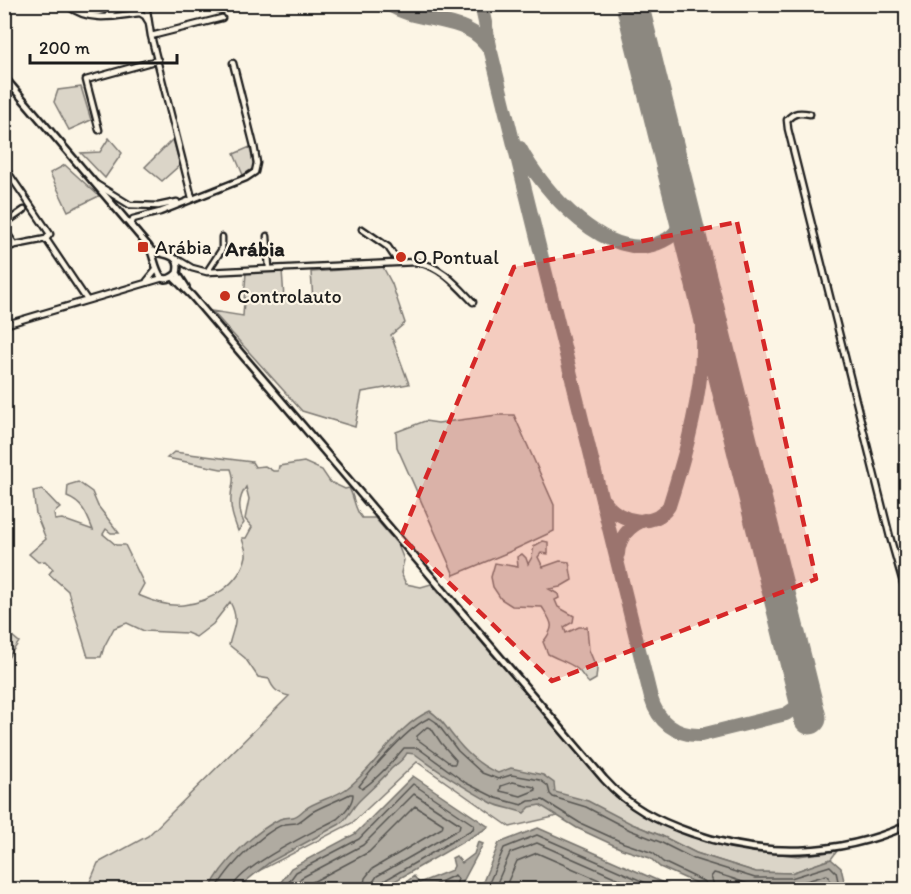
<svg xmlns="http://www.w3.org/2000/svg" width="911" height="894" font-family="Itim,sans-serif">
<rect width="100%" height="100%" fill="#fcf5e5"/>
<filter id="ink" filterUnits="userSpaceOnUse"><feTurbulence type="fractalNoise" baseFrequency=".0167" numOctaves="2"/><feDisplacementMap in="SourceGraphic" scale="12" xChannelSelector="R" yChannelSelector="G"/><feConvolveMatrix kernelMatrix="1 2 1 2 8 2 1 2 1" color-interpolation-filters="sRGB"/></filter>
<g filter="url(#ink)">
<path fill="#dbd5c8" stroke="#7c7872" stroke-width="1.5" d="M81,87L91,120L69,130L54,102L58,90Z
M109,138L122,153L105,178L81,153L100,152Z
M173,139L180,165L162,181L145,167Z
M250,147L254,168L243,175L234,154Z
M65,165L99,196L68,211L50,173Z
M383,267L392,284L405,323L391,335L409,384L362,392L355,427L302,411L212,311L243,316L246,272L282,270L284,298L313,300L311,272Z
M497,415H514L554,505V531L509,552L454,575L397,447L396,432L425,421L438,423Z
M174,452L252,462L255,467L265,466L273,471H278L279,466L304,462L322,470L330,482L345,489L349,488C355,498 354,509 362,518H375L398,545L404,560L401,573L406,584L421,587L431,584L616,797L659,824L729,848L798,856L837,851L831,859L791,873L756,872L696,853L662,836L632,824L562,815L510,827L417,762L352,823L233,884L232,889H87L98,863L148,836L289,696C278,693 273,690 269,679L258,677L245,658L229,645C233,627 240,621 230,602L213,624L196,637L187,633L144,631L127,623L114,628L104,647L101,657H88L68,591L49,574L53,569L45,561L38,562L29,554L46,539L36,514L33,491L42,489L60,508L54,513L55,520L62,519L93,530C87,515 83,503 67,497L68,485L78,482L92,492L98,506L119,533H111L106,529L103,534L116,545H125L144,584L138,595C152,601 168,607 183,605C211,602 240,584 246,556C247,550 243,544 242,538H246L252,527L245,519L249,499L246,487C238,499 238,509 244,523L238,531C234,520 230,510 231,498C231,485 236,482 231,469H221L167,458Z
M543,541L548,542V554L541,553L538,557L543,567L560,561L569,562L572,580L560,587L549,589L558,594L559,598L555,600L558,607L574,616L573,622L564,627L566,633L579,627H587L589,650L597,669L596,679L589,683C583,678 582,672 576,668C568,662 557,659 548,654L543,642C556,626 552,623 542,607L512,606L501,599L493,587L491,577L495,563L518,567L517,557L522,554L526,558L528,564L532,557L534,546Z
M5,630L19,642L5,662Z"/>
<path fill="#b0aba1" stroke="#75726c" stroke-width="1.5" d="M430,711C441,718 445,726 453,736C465,752 480,766 498,773L511,768L543,775L554,783L555,792L588,801L632,824L662,836L696,853L756,872L791,873L831,859L841,868L846,889L711,890L660,867L650,858L622,849L577,828L540,805L530,807L524,813C513,808 501,808 492,803C465,788 440,773 415,754L407,753C403,761 397,763 391,769C382,780 371,789 361,799C353,806 349,817 340,824L270,862L236,889H210C221,864 254,832 280,819C285,817 288,818 293,817C298,816 301,812 305,809C318,800 333,798 346,789C378,766 394,727 430,711Z
M413,776L489,827L381,889H276L291,868L355,834Z
M538,828L677,889H480L499,843Z
M478,842L483,844L459,889H408L405,883L414,876L419,883L452,870L454,866L452,858L456,856L462,863L474,854Z"/>
<g fill="none" stroke-linecap="round" stroke-linejoin="round">
<path stroke="#575551" stroke-width="1.5" d="M427,727L431,728L441,743L456,760L455,764H451L417,739V736Z
M513,782L534,787L536,790L521,796L500,791L501,786Z
M216,890C226,869 261,834 282,825C287,823 291,824 296,823C302,821 307,815 312,812C324,805 337,801 350,794H353C353,804 344,813 337,819C317,830 234,869 232,890
M283,890L296,872L359,839L413,784L474,825L473,829L382,882L379,890
M292,890L301,878L363,845L414,794L460,824L459,829L377,876L373,882L372,890
M303,890L307,885L369,852L415,806L443,824L442,828L372,869L365,878L363,890
M414,890L432,886L455,875L458,879L454,890
M486,890L504,848L537,835L662,890
M494,890L510,853L537,843L644,890
M504,890L517,861L537,853L622,890
M708,890L705,882L663,862L653,853L624,843L580,823L543,800L529,801L522,805L496,798L466,783L418,748H404C393,761 377,779 362,789L359,786C372,769 411,724 430,718L436,722L458,751L482,773L498,779L511,775L518,776L540,780L548,786L550,794L553,797L586,807L630,830L660,842L694,859L755,878H791L830,866L836,872L840,890
M716,890L711,877L714,873C727,876 739,881 751,885C777,892 802,882 827,875L829,877L832,890"/>
<path stroke="#8c8880" stroke-width="14" d="M388,4C420,26 471,13 491,52L651,698C658,722 676,736 701,735L786,714L798,706L803,690
M481,4L490,46
M520,148C541,189 610,268 663,241C677,235 683,222 683,207
M605,502C619,522 654,530 669,506C683,462 696,417 701,370C704,341 701,312 700,282
M618,554C619,538 629,526 644,520"/>
<path stroke="#8c8880" stroke-width="33" d="M632,4L810,718"/>
<defs>
<path id="minor" d="M73,4L93,9L105,4
M127,4L134,9L143,4
M146,4L151,36
M68,6C90,23 115,16 140,13L145,16L148,21
M108,15L122,4
M810,114C800,112 794,112 787,120L788,129L890,537L906,593
M99,130L86,80L158,60
M7,171L50,234L46,239
M4,182H5
M96,184L130,205L158,206L177,202
M192,198L151,36L222,18
M4,224L24,210
M131,226L133,219L160,212L246,178L255,172L257,163L254,146L233,63
M4,229L15,245L46,239L87,300
M362,229L388,247L398,262
M267,236L269,269
M4,249L15,245
M177,259L192,268L207,272L416,262C441,266 456,284 473,302
M207,272L222,249V237
M147,281L156,270
M4,325L163,278"/>
<path id="tertiary" d="M67,4C84,14 99,16 114,4
M4,77L149,247C156,257 156,293 177,273
M152,251C166,255 182,254 177,273L186,287
M173,277L192,296L604,779C629,807 657,821 692,833C763,858 838,856 906,826"/>
</defs>
<use href="#minor" stroke="#1c1c1c" stroke-width="9"/>
<use href="#tertiary" stroke="#1c1c1c" stroke-width="10"/>
<use href="#minor" stroke="#fcf5e5" stroke-width="4.5"/>
<use href="#tertiary" stroke="#fcf5e5" stroke-width="5"/>
</g>
</g>
<path fill="#d62828" fill-opacity="0.2" stroke="#d62828" stroke-width="4.5" stroke-dasharray="12 8" stroke-linejoin="round" d="M737,222L816,579L552,681L401,537L514,267Z"/>
<g fill="#c8321e" stroke="#fcf5e5" stroke-width="2">
<rect x="137" y="241" width="12" height="12" rx="3"/>
<circle cx="401" cy="257" r="6"/>
<circle cx="225" cy="296" r="6"/>
</g>
<g text-anchor="middle" stroke-width="4.5" stroke-linejoin="round" paint-order="stroke">
<g font-size="20" fill="#1c1c1c" stroke="#fcf5e5" text-anchor="start">
<text x="155" y="254">Arábia</text>
<text x="413" y="264">O Pontual</text>
<text x="237" y="303">Controlauto</text>
</g>
<g font-size="21" font-weight="bold" fill="#1c1c1c" stroke="#fcf5e5">
<text x="255" y="256">Arábia</text>
</g>
</g>
<rect width="911" height="894" fill="none" stroke="#fcf5e5" stroke-width="24"/>
<rect x="12" y="12" width="887" height="870" fill="none" stroke="#1c1c1c" stroke-width="2" filter="url(#ink)"/>
<path d="M30 54v9h147v-9" fill="none" stroke="#1c1c1c" stroke-width="3"/>
<text x="39" y="54" font-size="18" fill="#1c1c1c" stroke="#fcf5e5" stroke-width="4.5" paint-order="stroke">200 m</text>
</svg>
